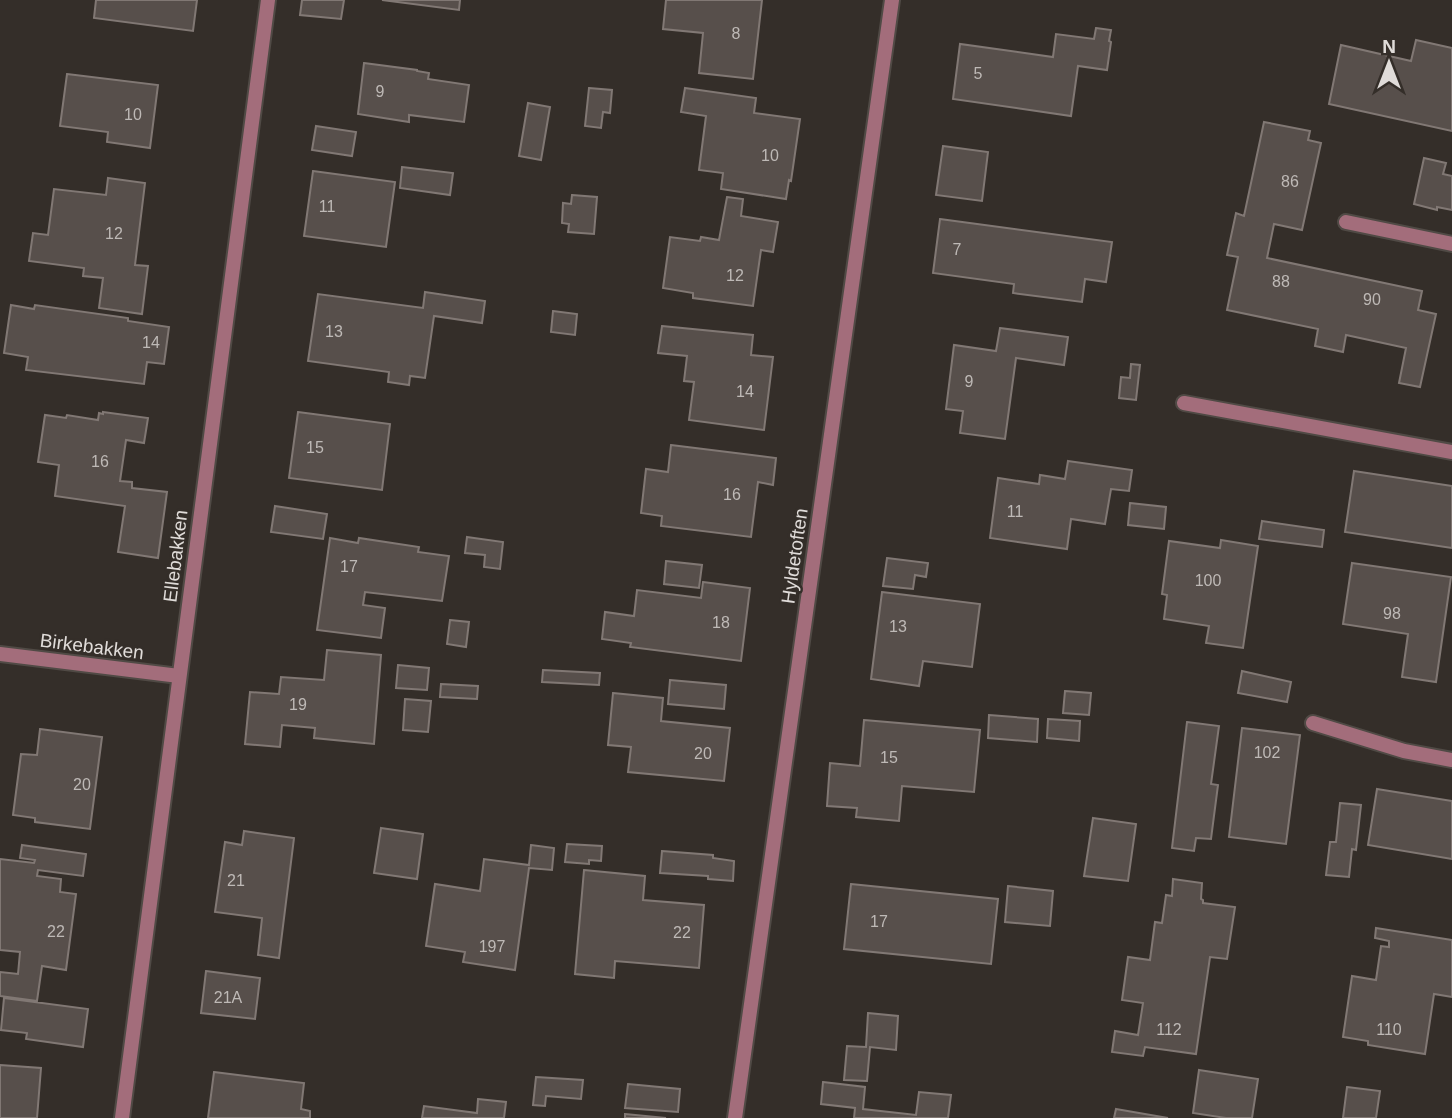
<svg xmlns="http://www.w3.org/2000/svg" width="1452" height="1118" font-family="Helvetica,sans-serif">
<rect width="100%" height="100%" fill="#342e29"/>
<path fill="#574f4b" stroke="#817874" stroke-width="2" d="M96,0H197L193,31L94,18Z
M302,0H344L341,19L300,15Z
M382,0H460L459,10Z
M666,0H762L753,79L699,73L703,33L663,29Z
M1096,28L1111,30L1109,41L1111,42L1107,70L1078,66L1071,116L953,99L960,44L1053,57L1056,34L1094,39Z
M1416,40L1452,48V131L1329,104L1341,45L1411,61Z
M364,63L417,70V71L429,73L428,79L469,85L464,122L409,115V122L358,114Z
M67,74L158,85L150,148L107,142L108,132L60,126Z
M589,88L612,90L610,113L603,112L601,128L585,126Z
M685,88L756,98L754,113L800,119L791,181L789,180L786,199L721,189L723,173L699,170L706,116L681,112Z
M528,103L550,107L541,160L519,156Z
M1264,122L1310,131L1308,140L1321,143L1302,230L1274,224L1267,258L1422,291L1418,310L1436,314L1420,387L1399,383L1406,348L1346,335L1343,352L1315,346L1318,329L1227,310L1238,257L1227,255L1236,213L1244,216Z
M316,126L356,132L352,156L312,150Z
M943,146L988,152L982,201L936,195Z
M1424,158L1446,163L1443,174L1452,176V210L1437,207V210L1414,204Z
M402,167L453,173L450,195L400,188Z
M313,171L395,182L386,247L304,236Z
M108,178L145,183L135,265L148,266L142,314L99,308L103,278L83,276L84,268L29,261L33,233L48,235L54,189L106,195Z
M572,195L597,197L594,234L568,232L569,224L562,223L563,203L571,204Z
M727,197L743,199L741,216L778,222L773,252L761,250L753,306L693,298V293L663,288L670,237L700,241L701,237L719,240Z
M940,219L1112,242L1106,282L1085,279L1082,302L1013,293L1014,284L933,273Z
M425,292L485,301L482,323L434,316L425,378L410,376L409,385L388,382L389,372L308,361L318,294L423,308Z
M11,305L34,309L35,305L128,318V321L169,327L164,364L147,362L144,384L26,370L28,357L4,353Z
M553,311L577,314L575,335L551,332Z
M662,326L753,335L751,355L773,357L764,430L689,420L694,382L684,381L687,356L658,353Z
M1000,328L1068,337L1064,365L1016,358L1005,439L960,433L963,411L946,409L954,345L996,351Z
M1131,364L1140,365L1136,400L1119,398L1121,377L1130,378Z
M103,412L148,418L144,443L126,440L120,481L132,482V488L167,492L158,558L118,552L125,506L55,496L59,465L38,462L45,415L66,418L67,415L98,420L99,413L103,414Z
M298,412L390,424L382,490L289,478Z
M671,445L776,458L773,485L758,482L751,537L661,526L662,516L641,513L646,469L668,472Z
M1068,461L1132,470L1129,491L1111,489L1105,524L1071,519L1067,549L990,538L998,478L1039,484L1040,475L1065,479Z
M1354,471L1452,486V548L1345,532Z
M1130,503L1166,507L1164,529L1128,525Z
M275,506L327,514L323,539L271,532Z
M1262,521L1324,530L1322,547L1259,539Z
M467,537L503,542L500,569L484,567L485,555L465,553Z
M330,538L358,543L359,538L419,547L418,552L449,556L442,601L365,592L363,605L385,608L381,638L317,630Z
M1221,540L1258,546L1243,648L1206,643L1209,626L1164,619L1167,595L1162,594L1169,541L1220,548Z
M887,558L928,563L926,577L915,575L913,589L883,586Z
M666,561L702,565L699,588L664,584Z
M1352,563L1451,577L1436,682L1402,677L1408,634L1343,624Z
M703,582L750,588L741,661L630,647L631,643L602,639L605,612L634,616L637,590L701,598Z
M882,592L980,604L972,667L923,661L919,686L871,679Z
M450,620L469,622L466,647L447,644Z
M327,650L381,655L374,744L314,738L315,728L282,725L280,747L245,744L250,692L279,694L281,677L324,680Z
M398,665L429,668L427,690L396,688Z
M543,670L600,673L599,685L542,682Z
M1242,671L1291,682L1287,702L1238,693Z
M670,680L726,685L724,709L668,704Z
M441,684L478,686L477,699L440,697Z
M1065,691L1091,693L1089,715L1063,713Z
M613,693L663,698L661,721L730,728L724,781L628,772L631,747L608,745Z
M405,699L431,701L428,732L403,730Z
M989,715L1038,719L1037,742L988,738Z
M1048,719L1080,721L1079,741L1047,738Z
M864,720L980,730L974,792L902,786L899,821L856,817L857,808L827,806L830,763L860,766Z
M1187,722L1219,726L1211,784L1218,785L1211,839L1196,838L1194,851L1172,848Z
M1242,728L1300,735L1286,844L1229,837Z
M40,729L102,737L90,829L35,822V818L13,815L21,754L37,755Z
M1377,789L1452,801V859L1368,845Z
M1340,803L1361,805L1356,850L1352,849L1349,877L1326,875L1330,842H1336Z
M1093,818L1136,824L1128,881L1084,876Z
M381,828L423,834L417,879L374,873Z
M244,831L294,838L279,958L258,955L262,918L215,912L225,842L242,845Z
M567,844L602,846L601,861L589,860V864L565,862Z
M22,845L86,854L83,876L38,870L37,876L61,879L60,892L76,894L66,970L42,966L37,1001L0,996V972L18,974L20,952L0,950V859L34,863L35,860L20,858Z
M531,845L554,848L552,870L529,868L515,970L463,962L465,952L426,946L435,884L480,891L484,859L529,865Z
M662,851L713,855V858L734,861L733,881L708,879V876L660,873Z
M584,870L645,876L643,900L704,905L699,968L615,961L614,978L575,974Z
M1173,879L1202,883L1201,899L1203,900V903L1235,907L1227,959L1210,957L1196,1054L1145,1047L1143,1056L1112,1052L1115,1031L1138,1035L1143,1003L1122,1000L1128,957L1150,960L1155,922L1162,923L1166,895L1172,896Z
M851,884L998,899L991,964L844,949Z
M1008,886L1053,891L1050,926L1005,922Z
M1376,928L1452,940V997L1434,994L1425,1054L1368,1045V1041L1343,1037L1352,976L1376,980L1381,946L1389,947V941L1375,938Z
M206,971L260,978L255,1019L201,1013Z
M4,998L88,1009L83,1047L26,1039L27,1033L1,1030Z
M868,1013L898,1016L896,1050L870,1047L867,1081L844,1080L847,1046L866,1047Z
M0,1065L41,1068L37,1118H0Z
M1199,1070L1258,1079L1252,1118H1226L1193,1113Z
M214,1072L304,1083L301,1109L310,1111V1118H208Z
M536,1077L583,1080L581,1099L546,1096L545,1106L533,1105Z
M823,1082L865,1087L863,1109L916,1115L919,1092L951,1095L948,1118H854L855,1108L821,1104Z
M628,1084L680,1089L678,1112L625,1108Z
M1347,1087L1380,1091L1376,1118H1343Z
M478,1099L506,1102L504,1118H422L424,1106L477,1113Z
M1116,1109L1168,1118H1114Z
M625,1114L666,1118H625Z"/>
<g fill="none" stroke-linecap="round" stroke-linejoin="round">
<defs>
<path id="service" d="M1184,403L1452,452"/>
<path id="minor" d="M1346,222L1452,244
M0,654L179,676
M1313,723L1404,751L1452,760
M122,1118L268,0
M735,1118L892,0"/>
</defs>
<use href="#service" stroke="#504a45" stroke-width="18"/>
<use href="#minor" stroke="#504a45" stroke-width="18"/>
<use href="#service" stroke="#a36d7b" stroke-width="14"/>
<use href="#minor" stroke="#a36d7b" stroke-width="14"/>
</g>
<g text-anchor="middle" stroke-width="5" stroke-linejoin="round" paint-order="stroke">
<g font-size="16" fill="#beb9b6">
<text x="736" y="39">8</text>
<text x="978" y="79">5</text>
<text x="380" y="97">9</text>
<text x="133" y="120">10</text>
<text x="770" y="161">10</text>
<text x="1290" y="187">86</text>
<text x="327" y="212">11</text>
<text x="114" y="239">12</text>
<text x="957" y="255">7</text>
<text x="735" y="281">12</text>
<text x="1281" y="287">88</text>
<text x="1372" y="305">90</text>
<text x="334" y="337">13</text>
<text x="151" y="348">14</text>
<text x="969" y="387">9</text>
<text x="745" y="397">14</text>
<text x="315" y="453">15</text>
<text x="100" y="467">16</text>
<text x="732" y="500">16</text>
<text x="1015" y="517">11</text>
<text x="349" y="572">17</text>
<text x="1208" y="586">100</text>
<text x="1392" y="619">98</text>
<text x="721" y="628">18</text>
<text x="898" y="632">13</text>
<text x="298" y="710">19</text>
<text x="1267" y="758">102</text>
<text x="703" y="759">20</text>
<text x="889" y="763">15</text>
<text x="82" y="790">20</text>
<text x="236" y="886">21</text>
<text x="879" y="927">17</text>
<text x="56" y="937">22</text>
<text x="682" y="938">22</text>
<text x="492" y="952">197</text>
<text x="228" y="1003">21A</text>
<text x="1169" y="1035">112</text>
<text x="1389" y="1035">110</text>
</g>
<g font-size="19" fill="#e0dcd9" stroke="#342e29">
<text transform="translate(175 556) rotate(-83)" y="7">Ellebakken</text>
<text transform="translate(794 556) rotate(-82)" y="7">Hyldetoften</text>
<text transform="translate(92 646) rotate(7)" y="7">Birkebakken</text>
</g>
</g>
<g transform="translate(1389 63)" stroke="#342e29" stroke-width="5" paint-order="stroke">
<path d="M0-5L12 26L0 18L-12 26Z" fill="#e0dcd9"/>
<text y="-10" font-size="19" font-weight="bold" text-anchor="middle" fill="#e0dcd9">N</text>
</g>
</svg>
